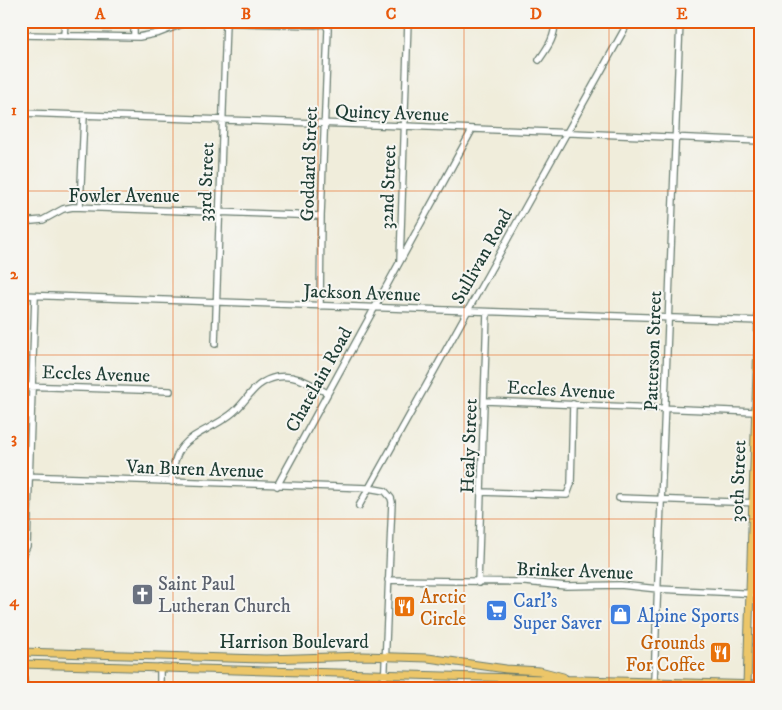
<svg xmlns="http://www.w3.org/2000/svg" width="782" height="710" font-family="'IM FELL DW Pica',serif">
<rect width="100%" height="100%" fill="#f6f6f2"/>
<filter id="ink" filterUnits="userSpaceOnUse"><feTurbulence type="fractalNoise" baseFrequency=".02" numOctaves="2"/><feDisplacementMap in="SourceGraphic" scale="10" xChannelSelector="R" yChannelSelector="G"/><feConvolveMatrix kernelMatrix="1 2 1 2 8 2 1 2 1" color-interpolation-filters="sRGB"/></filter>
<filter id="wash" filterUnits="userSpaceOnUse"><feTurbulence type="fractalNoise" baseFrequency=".0096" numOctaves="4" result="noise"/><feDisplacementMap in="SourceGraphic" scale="20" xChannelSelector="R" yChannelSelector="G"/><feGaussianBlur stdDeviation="1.12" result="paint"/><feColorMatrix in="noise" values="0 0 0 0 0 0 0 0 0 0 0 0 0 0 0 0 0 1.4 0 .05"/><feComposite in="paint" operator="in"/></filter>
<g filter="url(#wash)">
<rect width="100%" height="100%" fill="#f0eddb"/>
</g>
<g filter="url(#ink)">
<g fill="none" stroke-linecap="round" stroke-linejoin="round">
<defs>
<path id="minor" d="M561,21L622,22L627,24
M21,35L139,37L159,33L185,23L203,22L315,25L325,24L330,21
M64,36L65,21
M134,37V21
M539,60C548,47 555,38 555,21
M21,113L404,126L761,141
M80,207L84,116
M21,222L43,220L63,209L73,207L321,216
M400,261L408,21
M21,295L761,321
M320,306L321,216L328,29L325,24
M215,344L226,22
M21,386L170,391
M485,401L756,412
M21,476L368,488L385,491L391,498L392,502L384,689
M172,482C173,435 200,437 230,415C248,402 252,382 277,377C296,374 311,384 327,393
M277,486L472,130
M481,492L567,495L571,484L573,404
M619,498L761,503
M359,506L629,21
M21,558L27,546L35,296
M388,580L525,582L566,586L620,585L658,589L761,594
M478,583L487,312
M22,664L25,689
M654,681L680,21
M160,689V667
M565,689V678"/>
<path id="major" d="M21,652L266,659L363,656L428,658L506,669L540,671L563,677
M21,664L761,685
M747,685L761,245"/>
</defs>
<use href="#minor" stroke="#687b6e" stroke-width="8"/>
<use href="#major" stroke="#687b6e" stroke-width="9"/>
<use href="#minor" stroke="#fff" stroke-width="5.5"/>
<use href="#major" stroke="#ecc669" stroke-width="7"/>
</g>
</g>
<path fill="none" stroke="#e8590c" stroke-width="1" stroke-opacity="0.55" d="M173,21V689M318,21V689M464,21V689M609,21V689M21,191H761M21,355H761M21,519H761"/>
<defs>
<symbol id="church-square" viewBox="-11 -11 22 22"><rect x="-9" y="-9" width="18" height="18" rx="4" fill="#6b7280" stroke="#f6f6f2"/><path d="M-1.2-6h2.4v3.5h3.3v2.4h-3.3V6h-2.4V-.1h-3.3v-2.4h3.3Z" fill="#fff"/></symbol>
<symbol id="restaurant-square" viewBox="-11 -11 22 22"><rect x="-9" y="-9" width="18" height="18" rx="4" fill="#e8710a" stroke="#f6f6f2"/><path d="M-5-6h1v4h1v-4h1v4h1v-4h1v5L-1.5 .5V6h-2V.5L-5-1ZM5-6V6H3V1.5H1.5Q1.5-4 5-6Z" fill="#fff"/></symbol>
<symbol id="supermarket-square" viewBox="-11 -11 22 22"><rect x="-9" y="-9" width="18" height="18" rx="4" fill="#3f7fe0" stroke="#f6f6f2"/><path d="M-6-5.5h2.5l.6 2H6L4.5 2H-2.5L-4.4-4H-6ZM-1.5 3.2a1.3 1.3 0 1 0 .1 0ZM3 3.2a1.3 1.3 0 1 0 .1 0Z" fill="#fff"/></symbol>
<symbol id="shop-square" viewBox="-11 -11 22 22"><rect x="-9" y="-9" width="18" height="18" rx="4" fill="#3f7fe0" stroke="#f6f6f2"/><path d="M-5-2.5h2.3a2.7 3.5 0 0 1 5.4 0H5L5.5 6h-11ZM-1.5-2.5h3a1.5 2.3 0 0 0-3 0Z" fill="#fff"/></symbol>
</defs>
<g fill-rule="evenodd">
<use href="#church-square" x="130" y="582" width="25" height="25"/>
<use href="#restaurant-square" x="392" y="594" width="25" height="25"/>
<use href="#supermarket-square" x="484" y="598" width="25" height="25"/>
<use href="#shop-square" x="608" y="602" width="25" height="25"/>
<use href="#restaurant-square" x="708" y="640" width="25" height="25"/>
</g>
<g text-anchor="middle" stroke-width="4" stroke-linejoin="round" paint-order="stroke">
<g font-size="19" fill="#1f3d34" stroke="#f6f6f2">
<text transform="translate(392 112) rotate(2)" y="7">Quincy Avenue</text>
<text transform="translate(308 164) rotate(-88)" y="7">Goddard Street</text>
<text transform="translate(205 182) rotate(-88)" y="7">33rd Street</text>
<text transform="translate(387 187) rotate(-88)" y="7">32nd Street</text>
<text x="124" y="202">Fowler Avenue</text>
<text transform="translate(481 256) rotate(-61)" y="7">Sullivan Road</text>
<text transform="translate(362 292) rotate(2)" y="7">Jackson Avenue</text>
<text transform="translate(652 351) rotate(-88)" y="7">Patterson Street</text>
<text transform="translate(96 373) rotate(2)" y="7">Eccles Avenue</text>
<text transform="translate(318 379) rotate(-61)" y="7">Chatelain Road</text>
<text transform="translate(561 389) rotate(3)" y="7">Eccles Avenue</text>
<text transform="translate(468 446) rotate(-88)" y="7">Healy Street</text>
<text transform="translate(195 468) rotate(2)" y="7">Van Buren Avenue</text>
<text transform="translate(737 481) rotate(-88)" y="7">30th Street</text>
<text transform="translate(575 570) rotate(2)" y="7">Brinker Avenue</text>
<text x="294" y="648">Harrison Boulevard</text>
</g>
<g font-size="19" fill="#5b616d" stroke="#f6f6f2" text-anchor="start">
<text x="158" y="590">Saint Paul<tspan x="158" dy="22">Lutheran Church</tspan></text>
</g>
<g font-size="19" fill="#c56008" stroke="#f6f6f2" text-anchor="start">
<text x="420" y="603">Arctic<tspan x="420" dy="22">Circle</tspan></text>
<text x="705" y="649" text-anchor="end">Grounds<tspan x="705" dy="22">For Coffee</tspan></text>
</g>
<g font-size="19" fill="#366cbe" stroke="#f6f6f2" text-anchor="start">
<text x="513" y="607">Carl's<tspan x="513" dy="22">Super Saver</tspan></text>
<text x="637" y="622">Alpine Sports</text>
</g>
</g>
<rect width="782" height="710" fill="none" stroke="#f6f6f2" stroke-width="55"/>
<rect x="28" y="28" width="726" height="654" fill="none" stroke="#e8590c" stroke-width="2"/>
<g font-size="16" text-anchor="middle" font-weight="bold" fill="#e8590c">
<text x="100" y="19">A</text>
<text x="246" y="19">B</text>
<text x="391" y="19">C</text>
<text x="536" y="19">D</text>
<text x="682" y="19">E</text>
<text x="14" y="115">1</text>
<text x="14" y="279">2</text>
<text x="14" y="443">3</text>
<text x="14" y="606">4</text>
</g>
</svg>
